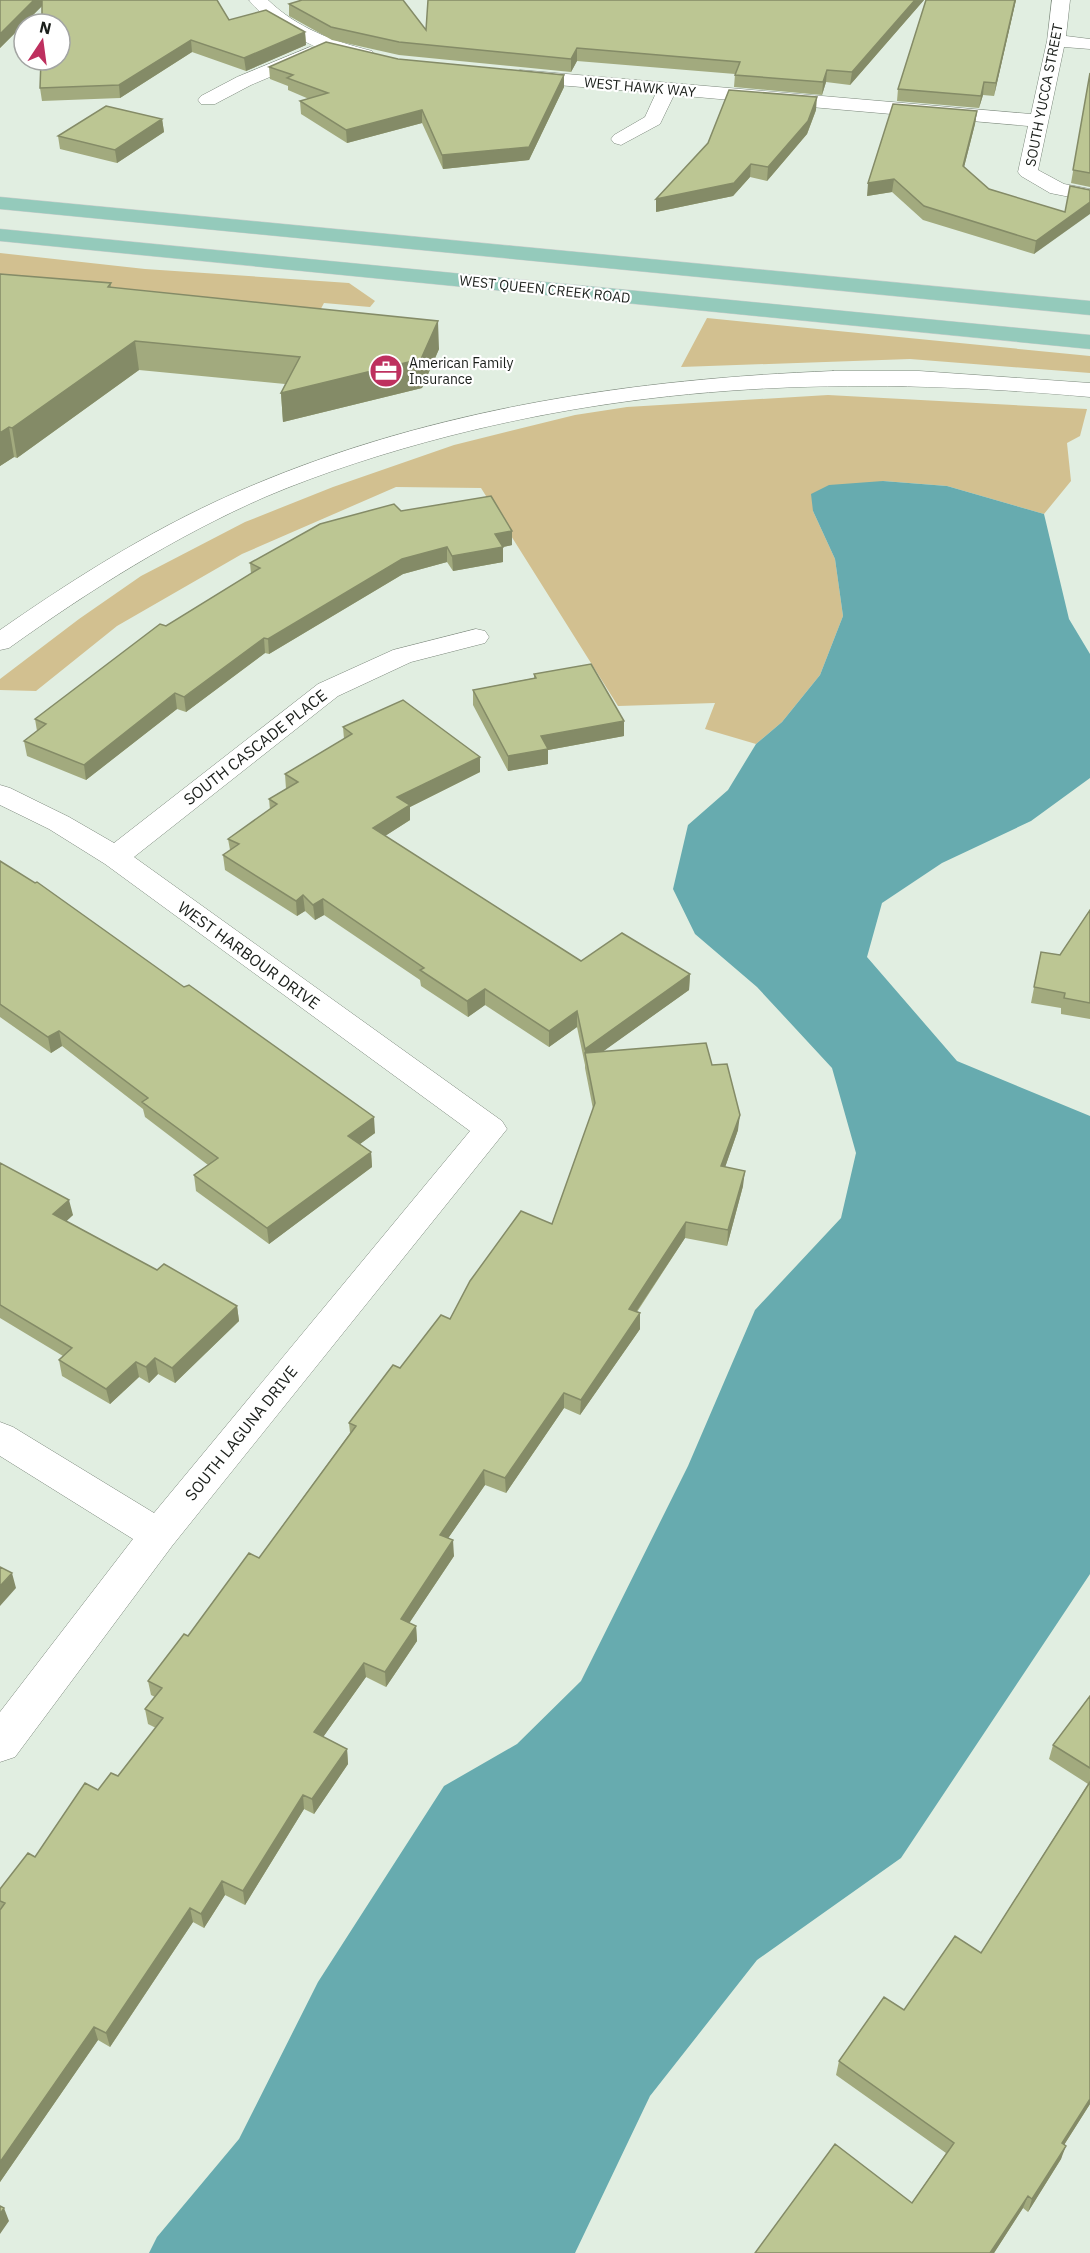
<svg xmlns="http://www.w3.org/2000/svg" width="1090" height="2253" font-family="'IBM Plex Sans',sans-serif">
<rect width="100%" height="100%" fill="#e1eee1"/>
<path fill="#d2c090" d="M0,253L145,269L349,283L375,301L370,307L324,303L309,331L0,297Z
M707,318L1090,356V373L910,359L681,367Z
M828,395L1087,409L1080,436L1067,443L1071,481L1044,514L947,486L883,481L813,511L835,559L843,616L820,675L782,722L756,744L705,729L715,703L618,706L481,488L396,487L242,554L117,626L36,691L0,690V679L79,619L141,576L245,522L333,487L454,445L575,415L627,407Z"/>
<path fill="#67abaf" d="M883,481L947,486L1044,514L1069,619L1090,654V778L1031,821L942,863L882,903L867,957L957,1061L1090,1116V1574L901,1858L757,1960L650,2096L575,2253H149L157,2237L239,2139L318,1982L444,1786L517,1744L581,1681L688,1466L755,1310L841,1218L856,1153L832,1068L757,987L695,934L673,889L688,825L728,790L756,744L782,722L820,675L843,616L835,559L813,511L811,494L829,485Z"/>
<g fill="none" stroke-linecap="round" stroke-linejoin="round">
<defs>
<path id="street" d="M249,0H268C297,28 333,41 372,51L374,55L372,59C341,67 267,25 249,0Z
M1052,0H1070L1066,36L1090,39V49L1064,47L1038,170L1064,184L1090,189V201L1050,193L1021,176L1018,172L1028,126L674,95L660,124L621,145L614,143L611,139L614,135L645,117L656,93L520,82L513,80L511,76L513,72L520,70L1031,114L1047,41Z
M310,47L317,49L319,53L317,57L251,85L215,104H201L198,100L201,96L237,77Z
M476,629L485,631L489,637L485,643L411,662L338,696L134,857L502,1121L507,1129L172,1546L15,1757L0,1762V1712L133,1539L0,1456V1422L13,1427L154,1513L470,1131L105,864L49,829L0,805V785L10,788L69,817L114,843L318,684L393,650Z"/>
<path id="secondary" d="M833,371H919L1090,383V397C871,377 664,381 449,436C387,452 324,472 265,497C174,537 90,590 9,648L0,650V630C79,575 162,523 251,486C435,408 635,379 833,371Z"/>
<path id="primary" d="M0,197L1090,301V315L0,209Z
M0,229L1090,335V349L0,241Z"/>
</defs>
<use href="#street" stroke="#7b877b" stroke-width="1"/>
<use href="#secondary" stroke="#7b877b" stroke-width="1"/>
<use href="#primary" stroke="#cdcecd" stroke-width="1"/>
<use href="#street" fill="#fff" fill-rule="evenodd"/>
<use href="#secondary" fill="#fff" fill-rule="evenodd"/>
<use href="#primary" fill="#94cabb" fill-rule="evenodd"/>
</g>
<path fill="#a2aa7e" d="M0,0L229,20L305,32L306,45L246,71L192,52L120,98L42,101L40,88L42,6L0,48Z
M924,0L850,85L826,82L822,95L734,87L735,74L577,61L571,72L399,55L332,40L289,16V4L426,30Z
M926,0H1016L994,96L983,95L979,108L897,101L898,89Z
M398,59L564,75V87L529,160L443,169L422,123L347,143L301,114L300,101L309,99L288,90V86L270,79L269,67Z
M1090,73V187L1071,183Z
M816,110L807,134L767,181L750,177L733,196L656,212Z
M977,111L975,124L964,167L989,189L1065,212L1090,190L1034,254L923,220L892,192L867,196Z
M162,119L164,132L117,163L60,149L58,136Z
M0,274L111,283V288L439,349L422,388L283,422L281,393L285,384L139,370L17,458L14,457L0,466Z
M401,511L512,545L503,547V562L453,571L447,562L403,574L269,654L265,653L186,712L177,709L86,780L27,756L24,741L37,731L35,719L166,626L251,574L250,563Z
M534,674L624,736L548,750V764L508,771L473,705V690L534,678Z
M343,727L480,757V772L410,807V820L385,836L581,961L690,974L689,990L603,1051L712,1065L738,1130L725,1167L743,1186L727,1246L685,1238L637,1312L640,1313V1329L580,1415L564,1408L506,1493L485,1485L448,1538L454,1556L409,1623L416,1626L417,1641L386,1687L366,1677L323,1737L347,1749L348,1764L314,1814L304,1809L245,1905L225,1895L204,1928L193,1922L110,2047L98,2040L0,2182V1889L35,1857L98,1790L118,1776L156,1728L148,1724L145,1709L155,1697L151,1695L148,1681L259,1558L350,1433L349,1423L400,1368L450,1319L552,1224L593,1109L585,1068V1064V1065L577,1027L549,1047L485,1005L468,1017L421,986L420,980L324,915L315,920L305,911L297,916L225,870L223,855L230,850L228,839L270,810L269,799L286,789L285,774L344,739Z
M0,861L375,1133L360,1144L371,1152L372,1167L269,1244L196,1191L194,1175L208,1165L145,1117L143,1109L62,1046L51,1053L0,1017Z
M1090,910V1019L1061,1014V1008L1031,1003L1041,952L1060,955Z
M0,1163L73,1215L66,1221L157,1270L237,1306L239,1321L175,1383L158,1374L149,1383L139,1377L110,1404L62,1376L59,1360L63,1356L0,1318Z
M1090,1696V2104L1064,2145L1061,2159L1028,2212L1023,2208L994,2253H755L912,2203L946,2153L836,2075L839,2061L904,2010L981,1953L1088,1784L1049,1759L1053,1745Z"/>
<path fill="#848b67" d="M34,0H44V4L0,48V34Z
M915,0H924L850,85L852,72Z
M1015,0H1016L994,96L996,83Z
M305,32L306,45L246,71L244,58Z
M191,40L192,52L120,98L119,85Z
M577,48V61L571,72V59Z
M827,70L826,82L822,95L823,82Z
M564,75V87L529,160L443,169L442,155Z
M984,82L983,95L979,108L981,96Z
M817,97L816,110L807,134L767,181L768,167Z
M422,110V123L347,143L346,130Z
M977,111L975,124L961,179L963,166Z
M162,119L164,132L117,163L115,150Z
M751,164L750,177L733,196L656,212V199Z
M894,179L892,192L867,196L868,183Z
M1090,202V214L1034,254L1036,241Z
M438,321L439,349L422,388L283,422L281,393Z
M135,341L139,370L17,458L12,428Z
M9,427L14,457L0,466V433Z
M512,531V545L503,547V562L453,571L452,556L495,534Z
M447,547V562L403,574L269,654L268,639L402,559Z
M264,638L265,653L186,712L184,697Z
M175,693L177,709L86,780L84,765Z
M624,721V736L548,750V764L508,771V756L541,736Z
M480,757V772L410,807V820L374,843L373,828L397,797Z
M303,895L305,911L297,916L296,901Z
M323,899L324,915L315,920L313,905Z
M690,974L689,990L587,1063L585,1053V1065V1049Z
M485,989V1005L468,1017L467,1001Z
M577,1011V1027L549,1047V1031Z
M59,1031L62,1046L51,1053L48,1037Z
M740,1115L738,1130L720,1182L721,1166Z
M374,1117L375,1133L349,1152L348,1136Z
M371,1152L372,1167L269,1244L267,1228Z
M745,1171L743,1186L727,1246L728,1230Z
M69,1200L73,1215L57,1230L53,1214Z
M686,1222L685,1238L628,1324L629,1309Z
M237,1306L239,1321L175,1383L172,1368Z
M640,1313V1329L580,1415L581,1400Z
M155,1358L158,1374L149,1383L146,1367Z
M136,1362L139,1377L110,1404L106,1389Z
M564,1393V1408L506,1493L505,1478Z
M484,1470L485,1485L440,1550V1535Z
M453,1540L454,1556L402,1634L401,1619Z
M12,1573L16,1588L0,1606V1586Z
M416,1626L417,1641L386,1687L385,1672Z
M364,1663L366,1677L316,1747L314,1732Z
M347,1749L348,1764L314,1814L312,1799Z
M303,1795L304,1809L245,1905L243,1891Z
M222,1881L225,1895L204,1928L201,1914Z
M190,1908L193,1922L110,2047L106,2033Z
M94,2027L98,2040L0,2182V2162Z
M1090,2099V2104L1057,2156L1062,2143Z
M1066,2146L1061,2159L1028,2212L1032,2199Z
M1028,2196L1023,2208L994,2253H990Z
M4,2208L9,2221L0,2234V2214Z"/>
<path fill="#bcc693" stroke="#848b67" stroke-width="1.5" d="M0,0H34L0,34Z
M42,0H217L229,20L266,10L305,32L244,58L191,40L119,85L40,88L41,60H60V24H42Z
M302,0H403L426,30L428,0H915L852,72L827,70L823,82L735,75L740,62L577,48L571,59L399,42L331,27L289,4Z
M926,0H1015L996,83L984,82L981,96L898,89Z
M326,42L398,59L564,75L529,147L442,155L422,110L346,130L300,101L328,93L287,78L293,75L269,67Z
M1090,73V173L1073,170Z
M729,90L817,97L808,121L768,167L751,164L734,183L656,199L708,143Z
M893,104L977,111L963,166L989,189L1065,212L1070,186L1090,190V202L1036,241L924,206L894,179L868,183Z
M106,106L162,119L115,150L58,136Z
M0,274L111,283L108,287L438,321L421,359L281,393L300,357L135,341L12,428L9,427L0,433Z
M491,496L512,531L495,534L503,547L452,556L447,547L402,559L268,639L264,638L184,697L175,693L84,765L24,741L46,724L35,719L160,624L166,626L260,568L250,563L320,524L394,504L401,511Z
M591,664L624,721L541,736L548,749L508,756L473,690L536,678L534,674Z
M403,700L480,757L397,797L410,805L373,828L581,961L622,933L690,974L585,1049L577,1011L549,1031L485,989L467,1001L420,970L424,968L323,899L313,905L303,895L296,901L223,855L239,844L228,839L277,804L269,799L298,782L285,774L352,734L343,727Z
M0,861L35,883L37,882L184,987L189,985L374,1117L348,1136L371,1152L267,1228L194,1175L218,1158L142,1102L148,1098L59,1031L48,1037L0,1004Z
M1090,910V1003L1064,998L1065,993L1034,987L1041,952L1060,955Z
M706,1043L712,1065L727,1064L740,1115L721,1166L745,1171L728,1230L686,1222L629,1309L640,1313L581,1400L564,1393L505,1478L484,1470L440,1535L453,1540L401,1619L416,1626L385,1672L364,1663L314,1732L347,1749L312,1799L303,1795L243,1891L222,1881L201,1914L190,1908L106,2033L94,2027L0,2162V1910L5,1903L0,1901V1889L28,1853L35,1857L85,1783L98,1790L111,1773L118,1776L163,1718L145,1709L162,1688L148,1681L184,1634L188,1636L249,1553L259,1558L356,1426L349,1423L393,1365L400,1368L441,1315L450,1319L470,1281L521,1211L552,1224L595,1103L585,1053Z
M0,1163L69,1200L53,1214L157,1270L164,1264L237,1306L172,1368L155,1358L146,1367L136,1362L106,1389L59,1360L72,1348L0,1305Z
M0,1567L12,1573L0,1586Z
M1090,1696V1768L1053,1745Z
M1090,1782V2099L1062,2143L1066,2146L1032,2199L1028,2196L990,2253H755L835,2144L912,2203L954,2143L839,2061L884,1997L904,2010L955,1936L981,1953Z
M0,2206L4,2208L0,2214Z"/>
<defs>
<symbol id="office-disc" viewBox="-11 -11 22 22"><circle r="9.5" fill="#be305f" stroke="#fff"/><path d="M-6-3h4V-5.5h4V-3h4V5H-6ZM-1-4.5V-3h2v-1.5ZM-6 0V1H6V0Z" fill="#fff"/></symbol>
</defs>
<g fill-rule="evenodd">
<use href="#office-disc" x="367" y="352" width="38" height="38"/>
</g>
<g text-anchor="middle" stroke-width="4.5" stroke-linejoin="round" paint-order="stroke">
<g font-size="14" fill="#1a1e1a" stroke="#fff">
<text transform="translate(640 87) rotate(5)" y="5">WEST HAWK WAY</text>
<text transform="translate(1044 95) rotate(-79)" y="5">SOUTH YUCCA STREET</text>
<text transform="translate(545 289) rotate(6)" y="5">WEST QUEEN CREEK ROAD</text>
</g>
<g font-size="14" fill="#1a1e1a" stroke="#fff" text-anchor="start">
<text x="409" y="368">American Family<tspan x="409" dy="16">Insurance</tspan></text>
</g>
<g font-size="16" fill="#1a1e1a" stroke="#fff">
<text transform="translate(255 747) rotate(-38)" y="6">SOUTH CASCADE PLACE</text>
<text transform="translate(249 955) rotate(36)" y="6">WEST HARBOUR DRIVE</text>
<text transform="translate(241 1433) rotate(-51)" y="6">SOUTH LAGUNA DRIVE</text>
</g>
</g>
<g transform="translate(42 42) rotate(13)"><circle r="28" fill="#ffffff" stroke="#a3a5a3" stroke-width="1.5"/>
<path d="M0-4.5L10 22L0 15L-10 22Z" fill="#be305f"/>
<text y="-9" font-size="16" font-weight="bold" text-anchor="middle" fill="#1a1e1a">N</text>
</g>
</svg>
